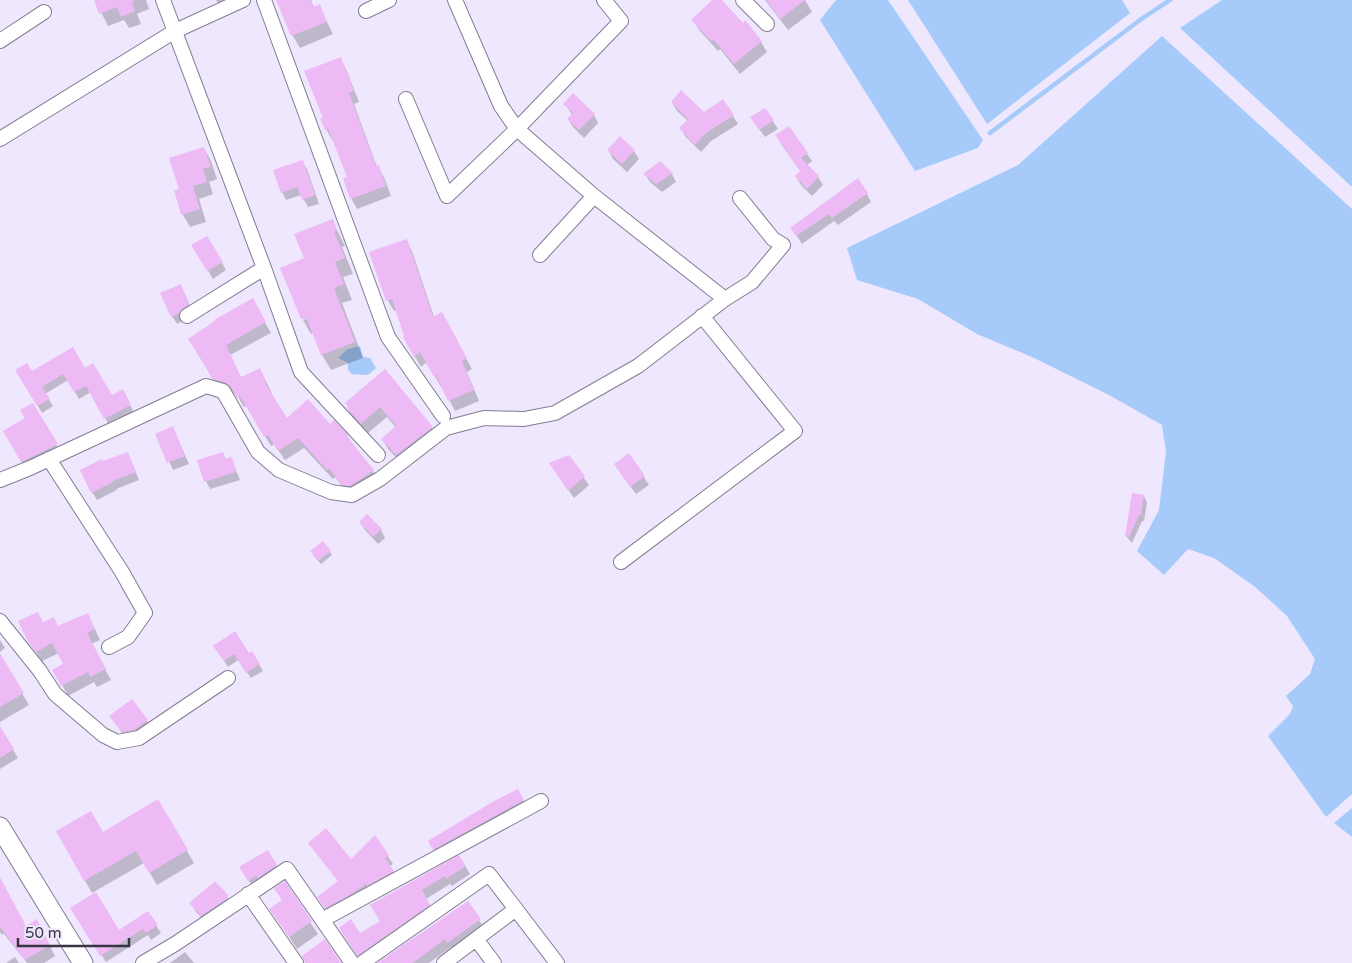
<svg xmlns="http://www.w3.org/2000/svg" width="1352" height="963" font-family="'Varela Round',sans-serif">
<rect width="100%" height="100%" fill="#eee7fd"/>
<path fill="#a6cbfa" d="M836,0H888L983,140L978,148L915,171L820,20Z
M908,0H1122L1130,13L987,124Z
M1222,0H1352V187L1180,28Z
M1162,36L1352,209V794L1326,817L1268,736L1290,714L1293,706L1286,696L1310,674L1315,659L1287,616L1254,586L1214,558L1188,549L1164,575L1137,551L1159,510L1166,452L1162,425L1109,395L1032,357L977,334L918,299L857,280L847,248L1018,165Z
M360,346L363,357L370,358L376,368L368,375L352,374L348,370V363L338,358L348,349Z
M1352,808V837L1334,823Z"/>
<path fill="#0003" d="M95,0H146L149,9L137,14L141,24L129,28L124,20L108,26Z
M216,0H246L221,9Z
M278,0H311L314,8L319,6L333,34L300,48L293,36Z
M714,0H720L743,24L745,22L761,42L767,52L740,74L720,49L718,51L699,30L693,20Z
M765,0H805L812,12L788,30Z
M340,58L346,69L359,102L354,104L377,167L384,177L391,196L357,209L351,198L349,177L333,139L332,140L326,129L325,118Z
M573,95L594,115L598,123L584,138L573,127L568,119L572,115L565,104Z
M723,101L738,124L711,141L701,152L685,136L681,128L688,121L677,111L672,102L704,114Z
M765,109L778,129L765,137L756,125Z
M620,138L634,151L639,159L627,172L613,159L609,151Z
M781,144L807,154L812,161L807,165L818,177L823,185L812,196L801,185L796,177L801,172Z
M204,148L211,161L217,179L209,182L213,194L199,199L206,222L190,227L183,215L175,191L180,190Z
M302,161L307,169L319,204L308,207L301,195L286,200L282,192Z
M660,163L672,174L676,182L662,192L650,182L645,174Z
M867,194L871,202L838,225L834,221L802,244L792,229Z
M332,220L345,246L342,247L353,274L343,277L352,300L342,303L363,358L331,370L322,355L313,333L311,334L303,320L312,316L302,319L281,268L306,259Z
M207,237L226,270L213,279L193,245Z
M406,241L412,251L434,317L441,313L472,369L467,372L479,401L455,411L442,386L441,387L427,362L421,367L404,338L406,337L397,310L394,311L388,301L371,253Z
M185,294L193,313L183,321L177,324L172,316Z
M252,300L271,333L230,355L241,378L265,380L272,393L270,394L287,420L330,426L347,436L379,480L349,495L335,477L333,479L304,448L285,460L274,444L271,446L246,406L244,407L238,397L233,393L219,389L195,349Z
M85,369L111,397L122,391L134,412L109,425L91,392L79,399L68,380L45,394L53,406L42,413L17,370L32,373Z
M385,371L432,428L437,438L403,465L388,449L382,439L396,428L387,417L368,433L354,419L348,409Z
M33,405L63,457L29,474L4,432L27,419Z
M173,428L189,464L173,470L157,434Z
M223,453L226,460L231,458L240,480L210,489L206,481Z
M128,454L139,480L116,489L117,490L97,500L92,492L103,463Z
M629,455L649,485L636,494L620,472Z
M568,456L589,485L574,498L556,472Z
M1144,496L1147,503L1144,521H1142L1132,543L1126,536Z
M360,522L381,530L385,538L378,544L365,530Z
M330,552L332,555L321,564L313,555Z
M43,623L58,628L93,625L100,640L91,644L111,680L97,687L94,682L68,696L54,670L65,664L59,653L42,661L29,642Z
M0,640L5,648L0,652Z
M219,653L249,655L252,653L263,671L251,678L238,660L228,667Z
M0,656L29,705L0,722Z
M111,717L147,721L151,728L127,740Z
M0,729L18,758L0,769Z
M518,790L528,809L439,857L429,841Z
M158,801L194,863L157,885L144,863L92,893L57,832L102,833Z
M375,837L393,864L390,866L398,879L330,916L323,905L339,882L309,843L350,861Z
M267,852L281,874L253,888L241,868Z
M465,866L470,874L452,886L450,884L426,899L434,913L363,963L345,937L360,935L381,922L372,905Z
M0,879L26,927L42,931L55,956L44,963H27L4,934L2,935L0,932Z
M284,883L318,934L297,949L271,909L283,901L275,889Z
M227,896L232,905L206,923L196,912L191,904Z
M468,903L484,928L453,950L451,947L429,963H379Z
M148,913L161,933L151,940L148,935L106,962L76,916L119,932Z
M185,952L194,963H170Z
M15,957L19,963H6Z"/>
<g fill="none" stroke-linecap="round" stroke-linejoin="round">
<path stroke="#a6cbfa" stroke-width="4.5" d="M990,133L1140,20L1170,0"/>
</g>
<path fill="#edbaf5" d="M94,0H134L132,2L135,11L121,17L117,7L99,14Z
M276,0H310L313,7L320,4L327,22L291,36Z
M712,0H722L743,23L745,20L762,41L734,64L713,39L711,41L691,20Z
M766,0H805L780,19Z
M341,57L354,91L349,93L376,166L379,165L386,186L350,199L343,178L347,177L328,129L325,130L320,118H323L304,71Z
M681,90L704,112L723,99L734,115L706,133L695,145L679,128L688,119L671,102Z
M573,93L595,114L579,130L567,119L573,113L563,104Z
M765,108L774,120L759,130L750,117Z
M789,126L808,153L801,158L819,176L807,189L795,176L800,171L775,135Z
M620,136L635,150L622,164L607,150Z
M204,147L211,167L203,169L207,182L193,186L200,209L181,215L174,190L179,189L169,158Z
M303,160L315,195L302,200L297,187L281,193L273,170Z
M660,161L673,173L656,184L643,174Z
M858,178L868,193L832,218L829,214L796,236L790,228Z
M333,219L337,230L334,232L345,258L335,262L344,284L334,288L355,342L321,355L306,317L301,319L280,268L304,258L294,234Z
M207,236L223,262L207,271L191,245Z
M407,239L433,317L442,312L467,358L462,361L474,390L448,401L436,375L434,377L420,352L414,357L403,337L404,336L392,299L386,301L369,252Z
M181,284L189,304L182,309L179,313L171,317L160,293Z
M253,298L266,322L226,345L241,377L260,368L267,383H265L287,418L308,399L330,424L334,420L348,435L347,437L374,470L350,486L342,485L329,468L327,470L298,438L278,451L268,435L264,437L240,396L237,398L231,387L226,383L212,379L207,369L188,339L215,321L214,320Z
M73,347L85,368L93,363L112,395L123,389L131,405L104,419L86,386L74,392L63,374L42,387L50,399L37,406L15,370L27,363L32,371Z
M385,369L433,427L396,455L381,439L396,426L380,407L361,424L347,408L348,407L345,403Z
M33,403L58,444L21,462L3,431L25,418L20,410Z
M173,426L185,456L167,463L155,434Z
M128,452L136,472L113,481V482L91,493L80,470L102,459L103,461Z
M223,452L225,459L232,457L236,472L204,482L197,460Z
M629,453L645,476L630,487L614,464Z
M569,455L585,476L568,491L549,463Z
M1132,493L1144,495L1141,515H1139L1129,537L1125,536Z
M367,514L382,529L373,537L359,522Z
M323,541L331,551L318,561L310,551Z
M38,612L43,622L54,617L58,626L88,613L95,629L87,633L106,669L90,677L88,672L61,686L52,670L63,664L52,643L36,652L28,642L18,621Z
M235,631L249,653L252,651L260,664L246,673L234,654L224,661L213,646Z
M0,653L24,693L0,707Z
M132,699L148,720L134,730L122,732L109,716Z
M0,726L14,749L0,758Z
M518,789L524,800L433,850L428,841L494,801Z
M158,799L188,850L149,873L136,851L84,881L56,831L91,811L103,832Z
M326,828L351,859L375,835L389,855L385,858L394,871L367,886L366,884L348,896L325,908L317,897L338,881L308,843Z
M268,850L277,865L258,878L256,876L248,881L239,867Z
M459,855L466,866L446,879L445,876L422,890L430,905L357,956L339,928L351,919L360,933L380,921L370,905Z
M0,877L26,926L37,919L50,945L25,960L0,927Z
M215,881L228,895V898L201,916L189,903Z
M285,881L312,921L289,937L269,909L282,900L274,888Z
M96,892L119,930L148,911L158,925L146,933L143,929L100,956L70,908Z
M468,901L481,919L447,943L445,939L413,963H377Z
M325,939L341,963H305L302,956Z"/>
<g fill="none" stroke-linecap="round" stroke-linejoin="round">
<defs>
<path id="minor" d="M163,0L264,268L301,372L378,455
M264,0L388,337L443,416
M455,0L501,106L517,129L594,196L725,299
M743,0L767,24
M366,11L389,0
M0,41L44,12
M406,99L447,196L517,129L621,21L604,0
M0,139L175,31L243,0
M540,255L594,196
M187,316L264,268
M49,459L122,572L145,613L128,637L109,647
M0,480L30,468L206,386L223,391L258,452L279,470L331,492L352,495L380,479L446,428L484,418L524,419L555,413L638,366L725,299L752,282L783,245L773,239L740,198
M621,562L795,431L702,316
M0,621L40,671L55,694L103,735L117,742L139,738L228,678
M248,894L296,963
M322,920L541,801
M476,939L494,963
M143,963L175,944L287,869L352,963
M362,963L489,874L557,963
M444,963L516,909"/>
<path id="secondary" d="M0,827L83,963"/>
</defs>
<use href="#minor" stroke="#837c94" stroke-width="16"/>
<use href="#secondary" stroke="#837c94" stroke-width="21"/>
<use href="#minor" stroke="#fff" stroke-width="14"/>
<use href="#secondary" stroke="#fff" stroke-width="19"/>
</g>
<path d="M18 938v8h111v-8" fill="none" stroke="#393641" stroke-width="2.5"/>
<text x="25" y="938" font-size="15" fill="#393641" stroke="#eee7fd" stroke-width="4" paint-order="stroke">50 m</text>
</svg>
